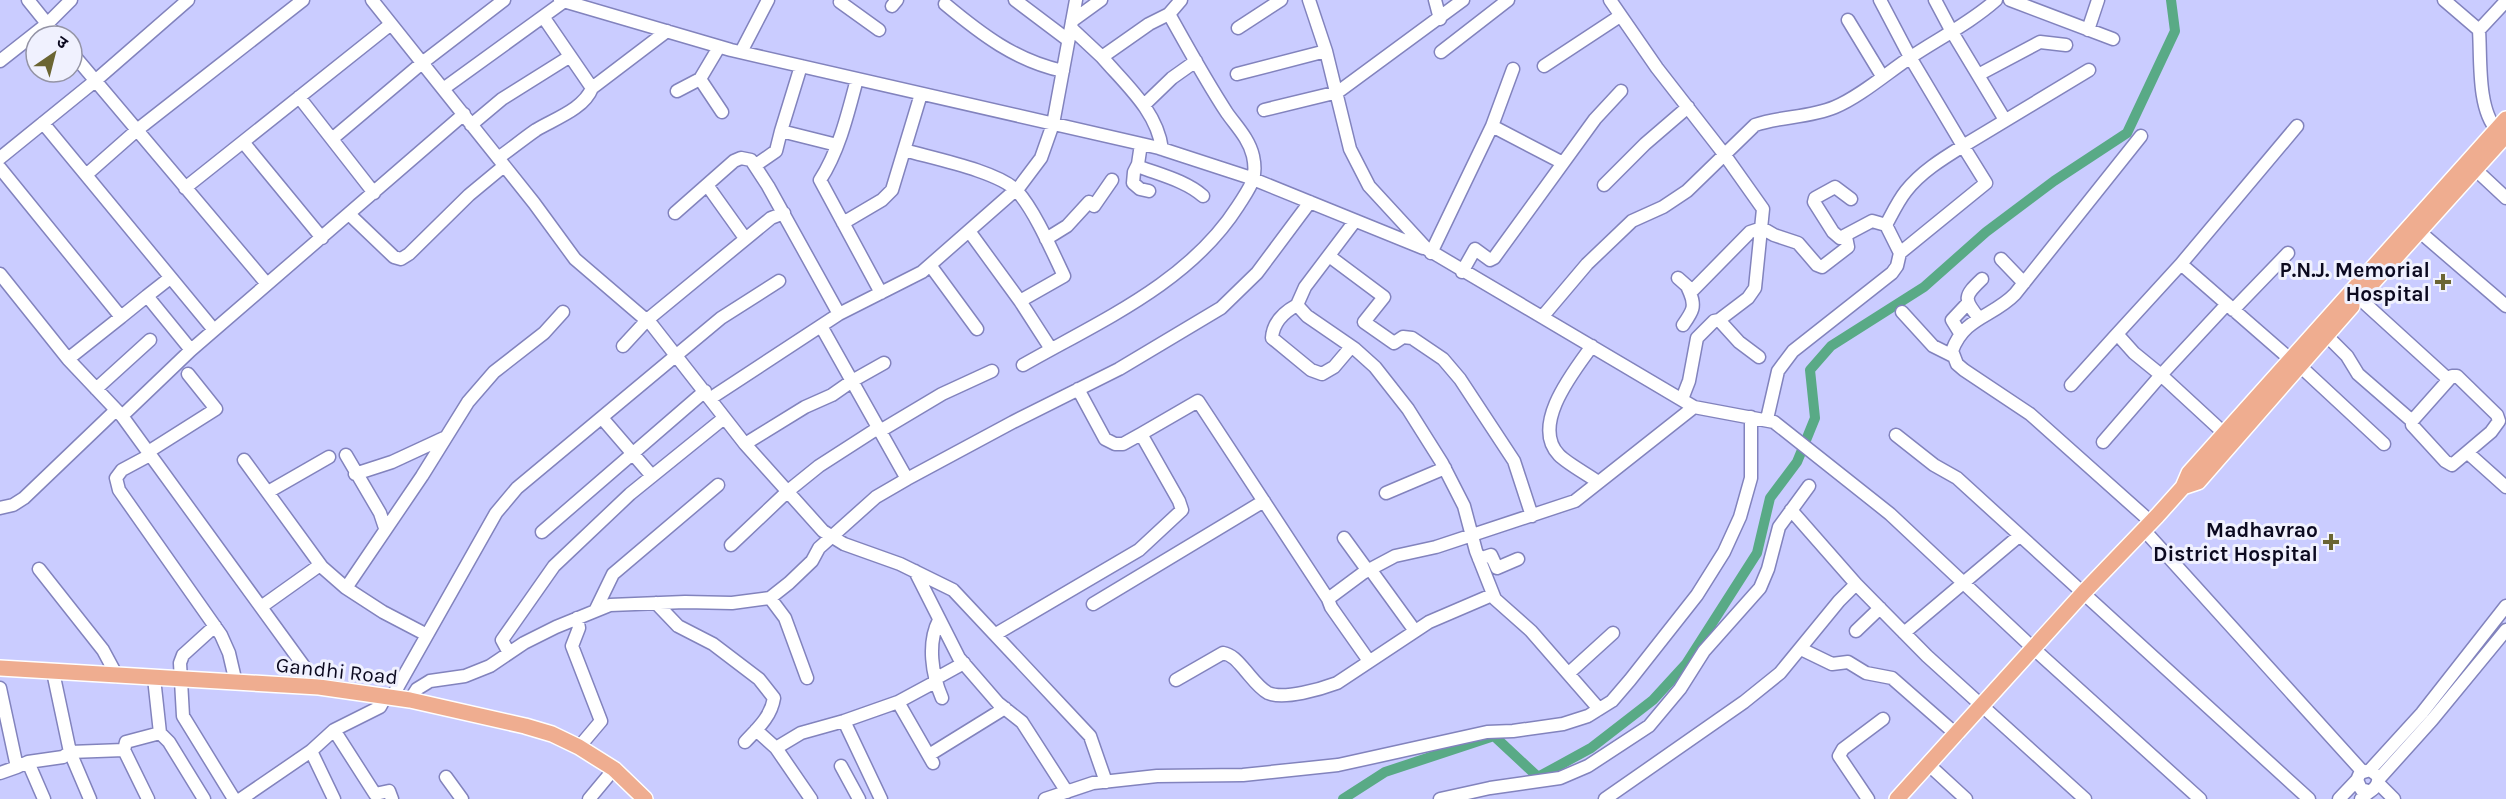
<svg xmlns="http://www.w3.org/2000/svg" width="2506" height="799" font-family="Karla,'Noto Sans Devanagari',sans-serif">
<rect width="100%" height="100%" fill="#caccff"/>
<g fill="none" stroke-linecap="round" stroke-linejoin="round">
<path stroke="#59aa86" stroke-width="10" d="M1343,799L1385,772L1494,736L1538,777L1591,748L1653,700L1686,664L1757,553L1770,498L1797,462L1802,450L1815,418L1810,370L1831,346L1924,287L1986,232L2054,181L2127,133L2175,31L2171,0"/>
<defs>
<path id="minor" d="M28,0L57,36
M372,0L534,203L575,259L652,325L745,444L823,531L844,544L900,564L953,590L1090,736L1106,782
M560,0L731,50L1159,148L1248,177L1423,248
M841,0L840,2L879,30
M1015,0L1068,40
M1309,0L1326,51L1350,149L1369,186L1427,249L1694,407L1774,422L1890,514L2034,649L2200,799
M1435,0L1440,19
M1610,0L1657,68L1724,154L1763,209L1755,288L1748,298L1719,320
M1880,0L1910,57L1963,146L2089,70
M1935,0L1952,32L2005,120
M2010,0L2113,39
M2444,0L2479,30C2481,58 2477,109 2497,130
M945,4C981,34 1016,61 1063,71
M892,6L897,0
M1169,14L1181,0
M544,18L592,88L667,31
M1848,20L1882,76
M1072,21L1101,0
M1071,28L1102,57
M1238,28L1281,0
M2088,30L2098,0
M2479,30L2506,1
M719,47L700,79L722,112
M741,52L768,0
M1441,52L1508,0
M72,53L267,284
M0,61L47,24L71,0
M801,66L781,131L837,145
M1544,66L1620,16
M1237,74L1326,51
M1978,75L2040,42L2066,45
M857,79C848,113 839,151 820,180L881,293
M443,89L566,0
M677,91L700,79
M299,97L374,193
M1144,105L1172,78L1196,61
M1264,110L1338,92L1463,0
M43,123L214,330
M471,125L502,99L569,57
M1492,126L1563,163
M2141,136L2015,294C1993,317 1964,317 1952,351L1957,364L1964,370L2030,414L2151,522
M332,139L422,63L504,0
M243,142L322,238
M1141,144L1138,164L1140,167C1161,175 1186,181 1203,196
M904,150C931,158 998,171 1017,191C1035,211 1052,251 1064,276L1020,301L969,231
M0,158L95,81L188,0
M498,158C511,149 523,139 536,130C554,119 584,109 592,88
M1138,164L1134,172L1133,183L1140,189L1149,191
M756,165L776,151L781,131
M0,168L121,317L147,296L191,350
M2476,170L2506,198
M86,175L137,130L303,0
M707,185L742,234
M1604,185L1645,144L1688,107
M185,188L391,24
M1851,199L1835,187L1815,198L1814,202L1833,232L1840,238L1872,221L1886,225
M675,213L734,161L741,158L751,160L768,186L839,314
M349,214L394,257L401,259L409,254L469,195L504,166
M1355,221L1305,287L1297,305L1307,316L1355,349L1375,367L1408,409L1442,463L1464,506L1476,551L1495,599L1531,631L1599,709
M843,223L882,200L892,190L921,94
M2420,232L2506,306
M1046,239L1067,226L1089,202L1094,206L1112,180
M1431,253L1492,126L1513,69
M1329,256L1384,297L1364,322L1394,343L1403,337L1412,338L1443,359L1460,379L1514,461L1532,516
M2001,259L2024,283
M930,265L977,329
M1462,272L1475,249L1490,260L1494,258L1595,119L1621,91
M0,274L68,359L122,416L319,687
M1678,278L1687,286L1690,293
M147,296L170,278
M2359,298L2448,379
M1020,301L1051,349
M1297,305C1284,312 1273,323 1272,338L1311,370L1322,374L1334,367L1351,347
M2233,310L2288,253
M1902,312L1933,346L1953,356
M1543,316L1587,264L1632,221L1663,207L1687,191L1755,125C1781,116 1809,118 1835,107C1859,97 1886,74 1908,59C1937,39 1969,24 1996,0
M1979,318C1963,299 1964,296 1982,279
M1683,325C1692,312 1696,307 1690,293L1750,232L1762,228L1774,235L1798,243L1817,265L1822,267L1848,247L1846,237
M1960,333L1952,320L1967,304
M2117,334L2181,264
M2326,335L2347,356L2358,374L2412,421
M623,346L647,320L771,218L784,213
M1592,346C1574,371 1530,425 1559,455C1568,464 1587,474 1598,482
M68,359L121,317
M2290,359L2181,264L2297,126
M1023,365C1100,321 1189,283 1238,206C1250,187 1258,179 1253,156C1249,139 1237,127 1227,113C1206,81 1188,48 1169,14L1149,24L1102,57C1126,85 1157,111 1162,149
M2300,366L2384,444
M2452,376H2457L2497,415L2499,421L2491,432L2452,465L2445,461L2412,425V421Z
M2071,385L2117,334L2134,353L2161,375L2103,442
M96,389L150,340
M1078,389L1105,439L1115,444H1123L1141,434L1198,401L1328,599L1331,607L1369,661
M711,398L839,314L922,272L1020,186L1041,158L1053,124L1076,0
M1682,399L1689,381L1697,338L1714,321L1719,320L1739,342L1759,357
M122,416L191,350L464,114
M602,418L652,476
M1767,419L1778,371L1793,351L1892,273L1897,266L1900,253L1986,183L1963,146C1942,159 1921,172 1906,191C1898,201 1892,214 1886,225L1900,253
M880,431L942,394L992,371
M2225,434L2161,375L2227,304
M1896,435L1934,465L1957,478L2309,799
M745,444L805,407L832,395L852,381L884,363
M148,452L216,409L188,374
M2468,453L2506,487
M150,455L122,470L116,478L119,490L221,635L229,653L236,683
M346,455L380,513L385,528
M244,460L322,567L346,588L383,612L427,635
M355,474L392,462L446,437
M907,479L1013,422L1119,369L1221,308L1257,273L1310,202
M268,492L329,457
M1386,493L1445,468
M0,508L13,505L24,498L116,410
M1791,510L1856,584L1927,656L2085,799
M2144,530L2362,771
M542,532L705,391
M1344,538L1368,571
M731,545L788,491L819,466L878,428
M1479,559L1491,555L1497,568L1518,559
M39,569L103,650L117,676
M1370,569L1415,631
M915,571L959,658L998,703L1022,722L1067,792
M346,588L422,476L468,402L494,372L544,333L563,312
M770,598L789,583L812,561L819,548L876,497L907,479L821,326
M1328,599L1363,573L1395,556L1436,547L1575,501L1694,407
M656,603L678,626L713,644L759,679L774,698C771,717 757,729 745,742
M1093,604L1264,501
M261,607L320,565
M596,609L613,574L718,485
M577,618L579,628L572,646L601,721L579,747
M939,620C927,643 932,675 942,698
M215,626L183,655L180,663L183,716L234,799
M1856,631L1880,608
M1904,633L2019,536
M996,634L1139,550L1182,510L1179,501L1141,434
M1801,649L1832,664L1848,662L1866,673L1892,678L1957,735
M509,653L502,640L554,566L630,494L724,418
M1569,673L1613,633
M935,679L964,663
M1176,680L1223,653C1233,655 1238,662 1245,670C1252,678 1259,688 1268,693C1284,700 1321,689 1337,683L1429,622L1492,595
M0,688L17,767L28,762
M392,697L496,513L517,488L721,318L779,281
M410,700L417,689L430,681L465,676L490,666L524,643L556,627L610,605L685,602L732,603L770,598L785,618L807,678
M844,721L881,799
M334,730L380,707L386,696
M756,730L776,748
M160,733L169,742L204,799
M311,751L334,799
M929,755L1005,708
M933,763L898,702L935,682
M1929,765L1966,799
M841,766L859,799
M2370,770L2422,713L2506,606
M0,773L17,767
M446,777L462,799
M2378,780L2432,720L2506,630
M2378,783L2394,799
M44,799L28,762L63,757L70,752L53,672
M90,799L70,752L124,750
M148,799L124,750L126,742L160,733L154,678
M241,799L311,751L334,730L375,794L389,791L392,799
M589,799L614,769
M811,799L776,748L801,733L844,721L898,702
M1045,799L1093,783L1157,776L1243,775L1338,765L1487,732L1513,731L1563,724L1588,716L1612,701L1630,680L1697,595L1724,552L1740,517L1751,478V417
M1440,799L1490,788L1560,778L1588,766L1649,726L1680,689L1704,651L1760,588L1768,569L1779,527L1809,486
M1605,799L1744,702L1780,673L1839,601L1856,584
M1868,799L1839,756L1843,749L1883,719
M2339,799L2357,780
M2361,799C2368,791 2380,789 2378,776L2370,770L2360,773L2357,780L2361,789L2368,791"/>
<path id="major" d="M2368,288L2506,135
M2183,487L2198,482L2352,306
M0,668L319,687L410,700L525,726L552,734L579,747L614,769L645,799
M1897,799L2084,592L2157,516L2183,487L2189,473L2506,119"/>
</defs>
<use href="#minor" stroke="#8283bd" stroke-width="15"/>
<use href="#major" stroke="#fff" stroke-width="18"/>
<use href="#minor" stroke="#fff" stroke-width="12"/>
<use href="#major" stroke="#efad90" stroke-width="15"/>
</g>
<g fill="#6b6532" stroke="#f0f1fe" stroke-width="2">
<path d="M2440 273h6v6h6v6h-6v6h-6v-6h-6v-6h6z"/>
<path d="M2328 533h6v6h6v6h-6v6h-6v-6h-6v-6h6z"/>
</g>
<g text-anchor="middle" stroke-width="6" stroke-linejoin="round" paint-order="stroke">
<g font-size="21" font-weight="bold" fill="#0b091f" stroke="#f0f1fe" text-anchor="end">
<text x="2430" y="277">P.N.J. Memorial<tspan x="2430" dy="24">Hospital</tspan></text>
<text x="2318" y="537">Madhavrao<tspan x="2318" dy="24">District Hospital</tspan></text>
</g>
<g font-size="21" fill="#0b091f" stroke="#f0f1fe">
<text transform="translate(337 671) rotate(6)" y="7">Gandhi Road</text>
</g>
</g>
<g transform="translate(54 54) rotate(35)"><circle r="28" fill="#f0f1fe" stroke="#9494a5" stroke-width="1.5"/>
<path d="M0-4.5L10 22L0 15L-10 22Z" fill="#6b6532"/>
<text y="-9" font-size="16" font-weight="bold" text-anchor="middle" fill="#0b091f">उ</text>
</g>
</svg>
